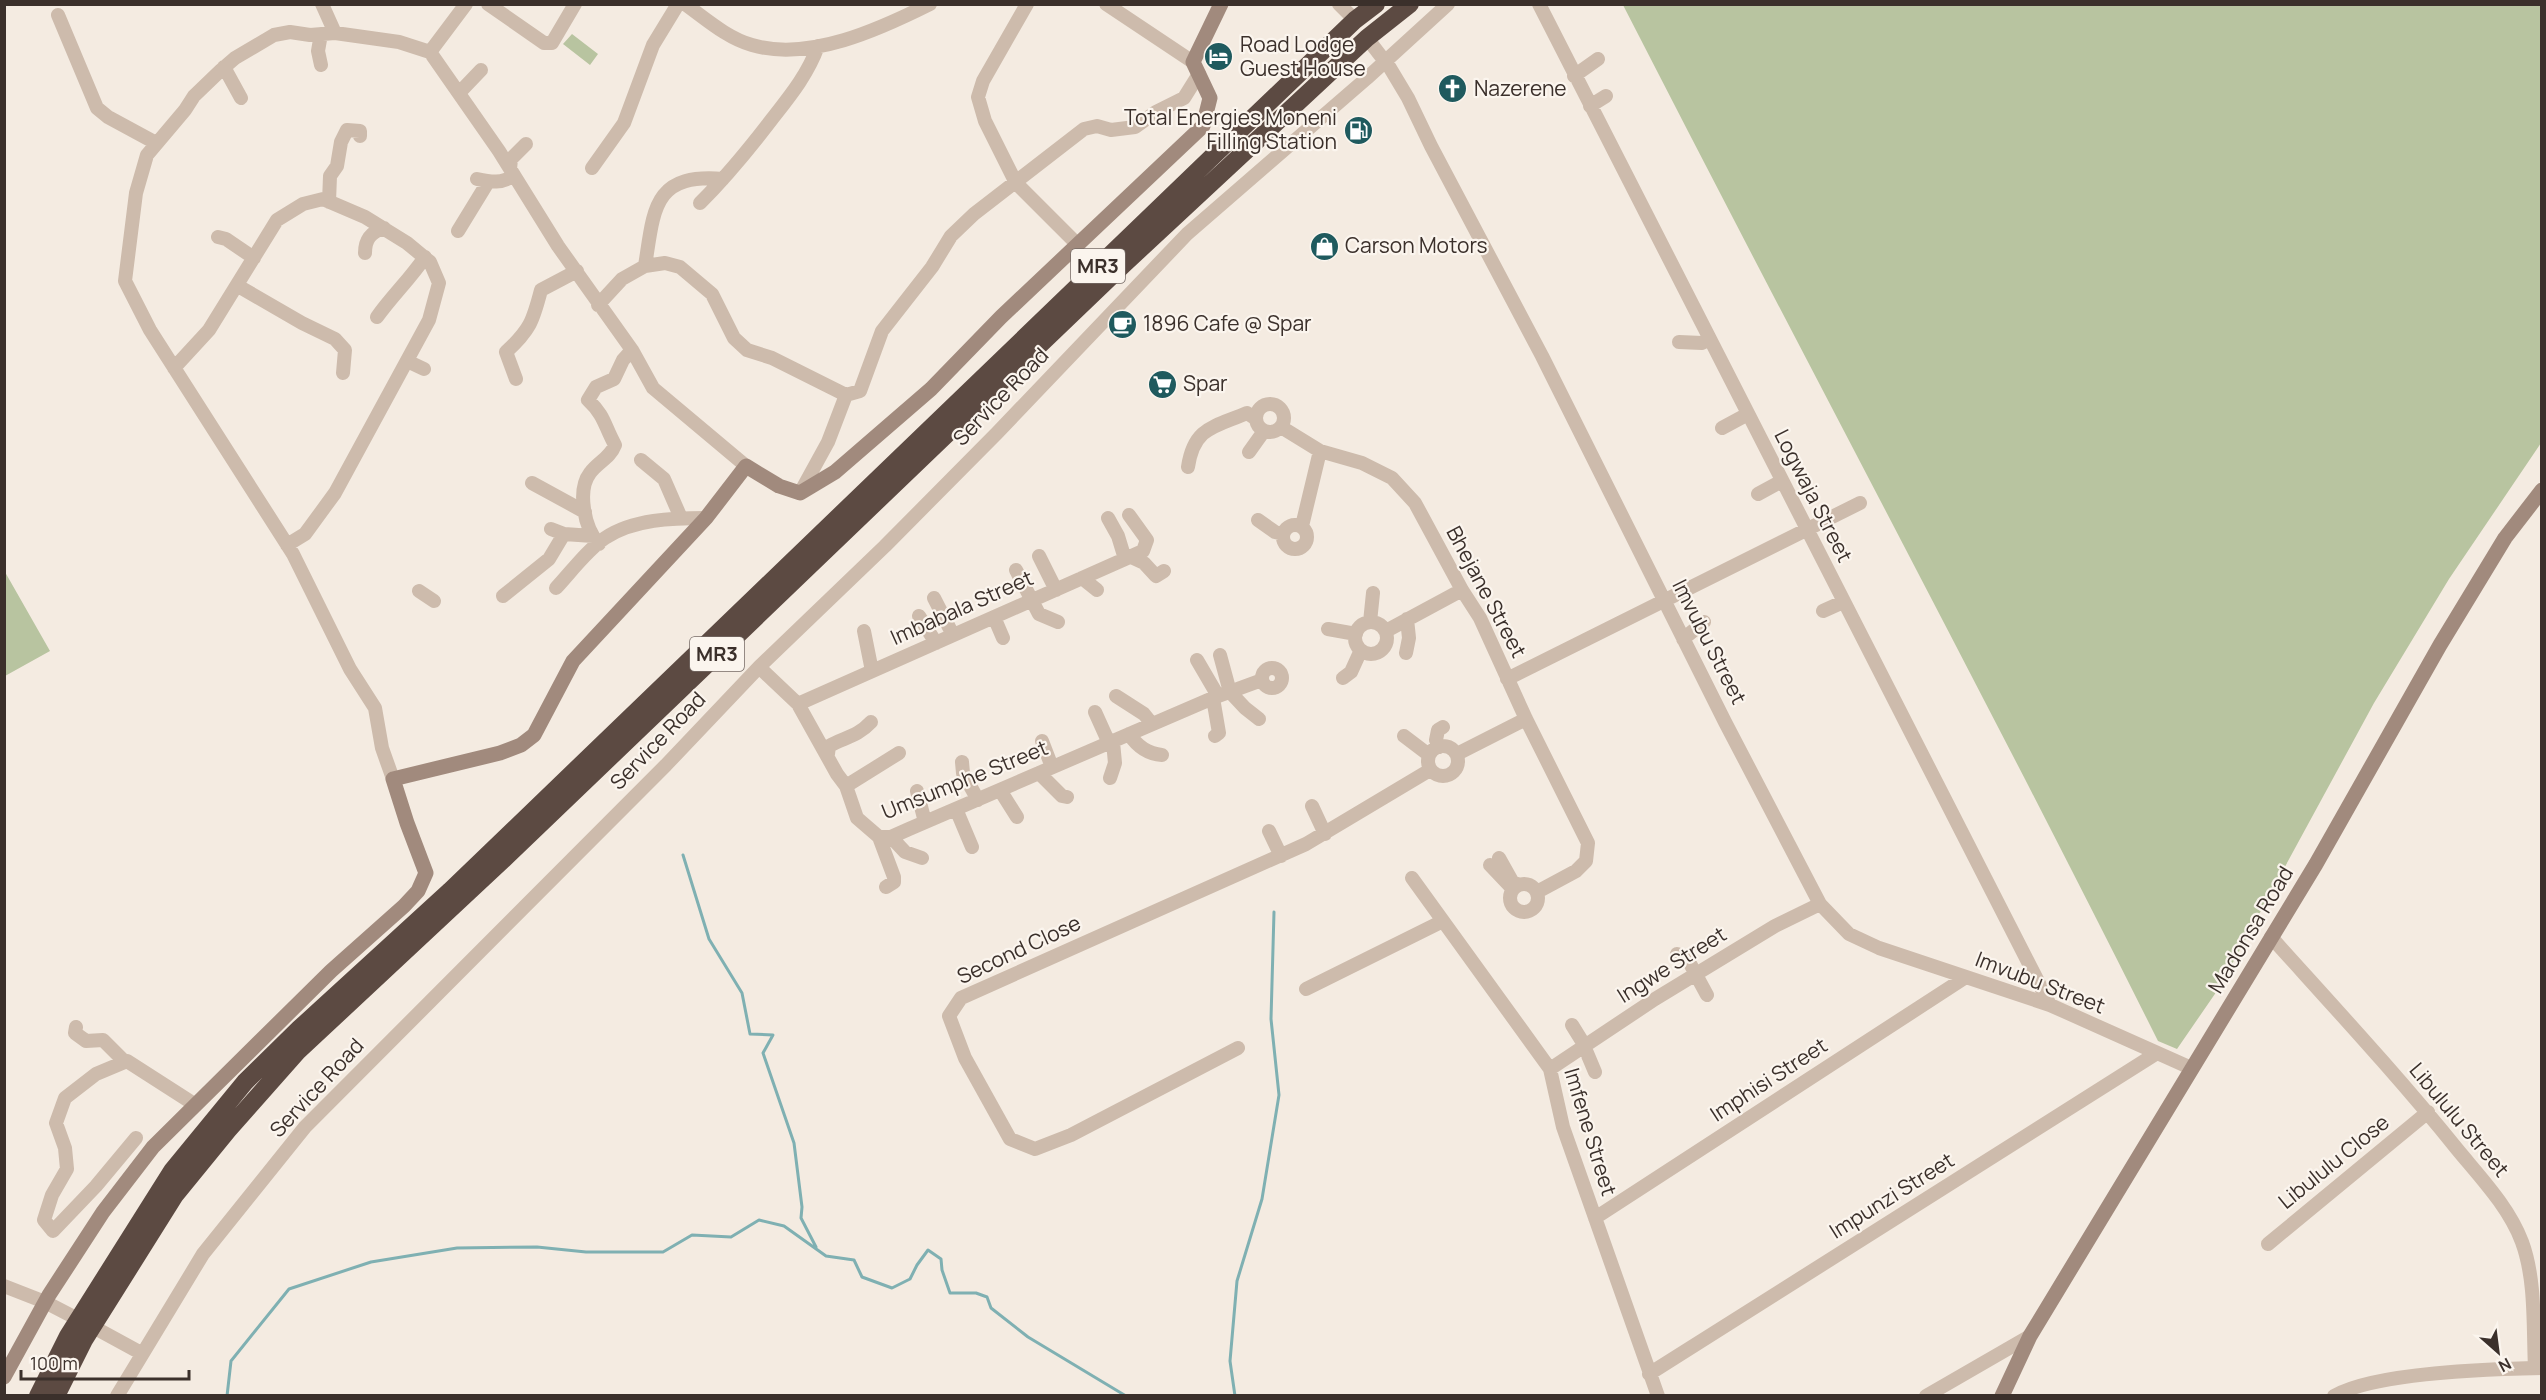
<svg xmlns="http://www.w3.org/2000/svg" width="2546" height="1400" font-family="Manrope,sans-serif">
<rect width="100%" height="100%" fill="#f4ebe1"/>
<path fill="#b8c4a0" d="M1623,5H2541V443L2449,579L2374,703L2219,988L2177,1049L2158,1041C1984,693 1800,351 1623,5Z
M572,34L598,54L590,65L563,44Z
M5,572L50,651L5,676H4Z"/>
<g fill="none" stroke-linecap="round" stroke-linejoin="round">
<path stroke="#7fb0b2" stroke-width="3" d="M683,855L709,939L742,993L750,1034L773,1035L763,1053L794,1143L802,1207L801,1218L816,1247
M227,1396L231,1361L289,1289L371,1262L457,1248L537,1247L586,1252H663L692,1235L731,1237L759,1220L784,1226L826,1256L854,1260L862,1277L892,1288L910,1279L917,1265L928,1250L941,1259L942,1270L950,1293H976L987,1297L991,1308L1028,1337L1126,1396
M1235,1396L1230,1361L1237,1281L1262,1199L1279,1095L1271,1019L1274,912"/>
<path stroke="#cdbbac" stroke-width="14" d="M322,4L335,33
M488,4L544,43H552L575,4
M685,4C706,19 727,38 752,45C809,62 880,29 930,4
M1027,4L983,81L978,97L985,121L1016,183L1077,244
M1106,4L1193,62
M1339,4L1355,20
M1539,4L2050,1005
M58,15L97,108L108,117L156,143
M1367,38L1390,68L1408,98L1431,146L1542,356L1725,722L1820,904L1849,934L1879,948L2050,1005L2191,1068
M430,52L466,4
M321,65L318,51L321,34
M224,67L241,98
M1574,76L1598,59
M459,93L481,70
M1590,106L1606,96
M592,168L624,123L653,45L678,4
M510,169L511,159L526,144
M477,179C491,182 502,184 514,175
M329,202L330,176L337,166L341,142L347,130L360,131V136
M700,203C726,177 749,149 772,119C790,96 808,74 818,46
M458,231L488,182
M218,237L226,239L254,258
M365,253C365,239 371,232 384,228
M645,266C654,209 653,173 723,179
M238,286L302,323L335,339L345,350L343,373
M598,305L622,279L645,266L665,263L680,267L712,294L734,338L747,350L772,358L846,395
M377,317C392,296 410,279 425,257
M1679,342L1702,343L1709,339
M407,361L424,369
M174,368L209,330L277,220L303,204L323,199L365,217L407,243L430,262L439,283L429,320L335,493L305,534L287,545
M516,379L506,352C530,330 533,321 541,290L577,271
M1256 418a14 14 0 1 1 28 0a14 14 0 1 1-28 0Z
M1281,427L1320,451L1362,463L1392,478L1415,503L1462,590L1480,618L1526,719L1588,843L1586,861L1576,871L1537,892
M1722,428L1748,414
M1249,452L1264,431
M641,460L664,479L681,518
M1188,467C1194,427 1214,427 1247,413L1256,419
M532,483L585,512
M800,493L828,442L846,395L860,391L882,331L932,267L951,236L974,214L1084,129L1097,126L1111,130L1135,127L1156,112L1184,98L1199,74
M1758,494L1782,481
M1108,518L1118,536L1125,559
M1258,520L1275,532L1283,534
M1283 537a12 12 0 1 1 24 0a12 12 0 1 1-24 0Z
M1302,526L1320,451
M551,529L564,534L593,536
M599,544C584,528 577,490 590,473C598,462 610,458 615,445C604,425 605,416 588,400L596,387L614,379L623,360L632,350
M1039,556L1056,590
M1131,557L1144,563L1156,576L1164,571
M1016,570L1039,614L1058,622
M1082,578L1097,590
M556,588C571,572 587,550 605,538C633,519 673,518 706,518
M419,591L434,601
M503,596L549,559L564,534
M934,598L953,635
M1823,611L1843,602
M919,616L936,643
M994,617L1003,638
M1370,622L1373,593
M1355 638a16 16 0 1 1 32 0a16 16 0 1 1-32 0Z
M1328,629L1356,634
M864,631L872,671
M1386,631L1462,590
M1683,639L1704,622
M1406,653L1409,638L1407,619
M1220,655L1230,692L1245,708L1259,719
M1197,660L1218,696
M759,667L798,704L837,774L846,786L857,818L879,837H891L909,829L1213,698L1262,680
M1262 678a10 10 0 1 1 20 0a10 10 0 1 1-20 0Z
M1343,678L1351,672L1361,650
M1507,679L1860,503
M1116,696L1144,714L1152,724
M1213,698L1219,733L1215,736
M798,704L1143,551L1147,540L1129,515
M1095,712L1109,743
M1129,734C1137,746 1148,754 1162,755
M1404,736L1429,755
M1042,741L1052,767
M1428 761a15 15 0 1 1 30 0a15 15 0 1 1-30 0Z
M1439,747L1436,740L1438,730L1443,727
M828,754L829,746C845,737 857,737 871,722
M1457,754L1526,719
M962,762L963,773L978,800
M1039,773L1062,796L1067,797
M1110,778L1115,763L1113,742
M393,779L382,748L375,708L350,669L293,554L150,330L125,281L136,193L147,155L185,110L194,96L220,71L235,58L274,35L290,32L310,35L335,33L399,42L430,52L499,151L558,246L632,350L653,388L746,466
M846,786L899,753
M1000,790L1017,817
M917,791L925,822
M1312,806L1325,834
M956,809L972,847
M1269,831L1281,856
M879,837L894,877V882L886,887
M891,837L905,852L922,858
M1499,858L1513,883L1518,884
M1490,865L1509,885
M1412,878L1550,1069L1563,1127L1658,1396
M1510 898a14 14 0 1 1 28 0a14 14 0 1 1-28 0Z
M2271,937C2334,1007 2398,1076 2457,1149C2480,1177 2509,1207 2522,1242C2536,1280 2533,1327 2535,1368
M1677,954L1687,958L1707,995
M1306,989L1443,921
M1572,1025L1585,1046
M76,1027L75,1033L86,1041L103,1040L125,1062
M1238,1048L1071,1135L1035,1149L1010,1139L965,1058L949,1016L961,998L1306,844L1430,770
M1582,1048L1587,1053L1595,1072
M1550,1069L1655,999L1775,926L1820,904
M136,1138L96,1186L53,1231L44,1220L52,1195L67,1169L65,1148L56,1123L65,1098L96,1074L127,1061L194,1104
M1595,1218L1966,977
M2268,1244L2428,1112
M4,1286L45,1302L72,1316
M86,1323L141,1353
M1649,1374L2157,1053
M117,1396L203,1254L305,1127L666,765L759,667L885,546L997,433L1187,234L1367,78L1448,4
M1926,1396L2030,1336
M2334,1396C2375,1372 2492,1369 2542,1368"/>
<path stroke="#a18a7d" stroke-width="15" d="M4,1377L49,1295L103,1212L153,1147L331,971L404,906L418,891L426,873L407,823L393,779L500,753L521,745L534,735L573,661L706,518L746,466L779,486L800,493L835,472L931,389L1001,317L1203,126L1210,98L1193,62L1221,4
M2002,1396L2030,1336L2316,864L2440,645L2505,538L2542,490"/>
<path stroke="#5c4a42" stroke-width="18" d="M38,1396L68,1336L172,1171L245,1082L299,1029L450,891L1239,131L1355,20L1376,4
M56,1396L84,1340L175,1195L228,1130L297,1052L507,856L1124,264L1367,38L1410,4"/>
</g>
<defs>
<symbol id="hotel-disc" viewBox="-11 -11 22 22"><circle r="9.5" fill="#1f5a5e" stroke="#fbf5ee"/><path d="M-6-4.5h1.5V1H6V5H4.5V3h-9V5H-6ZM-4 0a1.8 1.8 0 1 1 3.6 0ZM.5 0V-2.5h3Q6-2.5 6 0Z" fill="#fff"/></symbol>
<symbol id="church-disc" viewBox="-11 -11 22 22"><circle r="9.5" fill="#1f5a5e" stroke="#fbf5ee"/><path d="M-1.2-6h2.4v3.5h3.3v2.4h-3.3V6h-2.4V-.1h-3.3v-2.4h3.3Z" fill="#fff"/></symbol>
<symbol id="fuel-disc" viewBox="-11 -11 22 22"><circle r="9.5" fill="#1f5a5e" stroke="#fbf5ee"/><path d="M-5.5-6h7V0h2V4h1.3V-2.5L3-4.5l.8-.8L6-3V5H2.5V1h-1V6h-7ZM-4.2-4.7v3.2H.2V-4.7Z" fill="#fff"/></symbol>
<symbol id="shop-disc" viewBox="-11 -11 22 22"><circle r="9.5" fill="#1f5a5e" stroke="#fbf5ee"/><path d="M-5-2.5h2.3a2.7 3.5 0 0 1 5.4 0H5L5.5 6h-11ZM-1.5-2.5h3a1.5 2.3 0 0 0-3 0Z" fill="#fff"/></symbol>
<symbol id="cafe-disc" viewBox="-11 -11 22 22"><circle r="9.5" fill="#1f5a5e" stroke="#fbf5ee"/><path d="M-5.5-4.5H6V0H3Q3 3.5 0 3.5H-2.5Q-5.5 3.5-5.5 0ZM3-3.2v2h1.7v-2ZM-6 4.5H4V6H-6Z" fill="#fff"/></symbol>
<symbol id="supermarket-disc" viewBox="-11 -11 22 22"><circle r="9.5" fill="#1f5a5e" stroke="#fbf5ee"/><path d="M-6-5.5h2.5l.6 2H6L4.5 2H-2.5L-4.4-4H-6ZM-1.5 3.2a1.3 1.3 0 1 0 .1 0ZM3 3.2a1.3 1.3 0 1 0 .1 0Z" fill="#fff"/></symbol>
</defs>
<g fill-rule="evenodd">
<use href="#hotel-disc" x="1202" y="40" width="33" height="33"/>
<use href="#church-disc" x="1436" y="72" width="33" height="33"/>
<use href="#fuel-disc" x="1342" y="114" width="33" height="33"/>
<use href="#shop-disc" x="1308" y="230" width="33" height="33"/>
<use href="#cafe-disc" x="1106" y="308" width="33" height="33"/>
<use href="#supermarket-disc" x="1146" y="368" width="33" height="33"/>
</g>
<g text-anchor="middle" stroke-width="4.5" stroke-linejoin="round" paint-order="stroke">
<g fill="#fbf5ee" stroke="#756b66" stroke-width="1.5">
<rect x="1071" y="249" width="54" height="34" rx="4.5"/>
<rect x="690" y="637" width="54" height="34" rx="4.5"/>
</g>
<g font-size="20" font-weight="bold" fill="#3b302b">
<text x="1098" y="273">MR3</text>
<text x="717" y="661">MR3</text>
</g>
<g font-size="21" fill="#3b302b" stroke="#fbf5ee" text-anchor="start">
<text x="1240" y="52">Road Lodge<tspan x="1240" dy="24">Guest House</tspan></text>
<text x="1474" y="96">Nazerene</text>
<text x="1337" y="125" text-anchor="end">Total Energies Moneni<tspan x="1337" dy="24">Filling Station</tspan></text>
<text x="1345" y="253">Carson Motors</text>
<text x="1143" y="331">1896 Cafe @ Spar</text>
<text x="1183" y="391">Spar</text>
</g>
<g font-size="21" fill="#3b302b" stroke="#fbf5ee">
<text transform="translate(1001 397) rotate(-46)" y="7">Service Road</text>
<text transform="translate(1813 496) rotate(63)" y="7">Logwaja Street</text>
<text transform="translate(1486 592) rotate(62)" y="7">Bhejane Street</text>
<text transform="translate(962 608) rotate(-24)" y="7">Imbabala Street</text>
<text transform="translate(1709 642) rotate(63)" y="7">Imvubu Street</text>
<text transform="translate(658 741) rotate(-46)" y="7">Service Road</text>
<text transform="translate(965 780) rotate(-22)" y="7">Umsumphe Street</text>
<text transform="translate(2251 930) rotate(-59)" y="7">Madonsa Road</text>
<text transform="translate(1019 950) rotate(-25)" y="7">Second Close</text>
<text transform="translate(1672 965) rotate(-32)" y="7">Ingwe Street</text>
<text transform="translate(2040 983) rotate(21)" y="7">Imvubu Street</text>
<text transform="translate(1769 1080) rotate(-33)" y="7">Imphisi Street</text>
<text transform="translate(317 1088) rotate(-47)" y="7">Service Road</text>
<text transform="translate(2459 1120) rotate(50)" y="7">Libululu Street</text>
<text transform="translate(1590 1132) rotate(73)" y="7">Imfene Street</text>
<text transform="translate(2334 1162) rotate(-39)" y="7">Libululu Close</text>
<text transform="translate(1892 1196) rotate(-32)" y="7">Impunzi Street</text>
</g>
</g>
<rect width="2546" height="1400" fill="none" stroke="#3b302b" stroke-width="12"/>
<g transform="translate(2498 1352) rotate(152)" stroke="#fbf5ee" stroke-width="4.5" paint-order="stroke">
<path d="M0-4.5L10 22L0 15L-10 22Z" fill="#3b302b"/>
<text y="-9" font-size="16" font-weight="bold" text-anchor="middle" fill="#3b302b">N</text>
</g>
<path d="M21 1370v9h168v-9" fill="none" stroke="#3b302b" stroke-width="3"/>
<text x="30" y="1370" font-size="18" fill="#3b302b" stroke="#fbf5ee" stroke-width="4.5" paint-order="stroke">100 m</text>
</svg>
